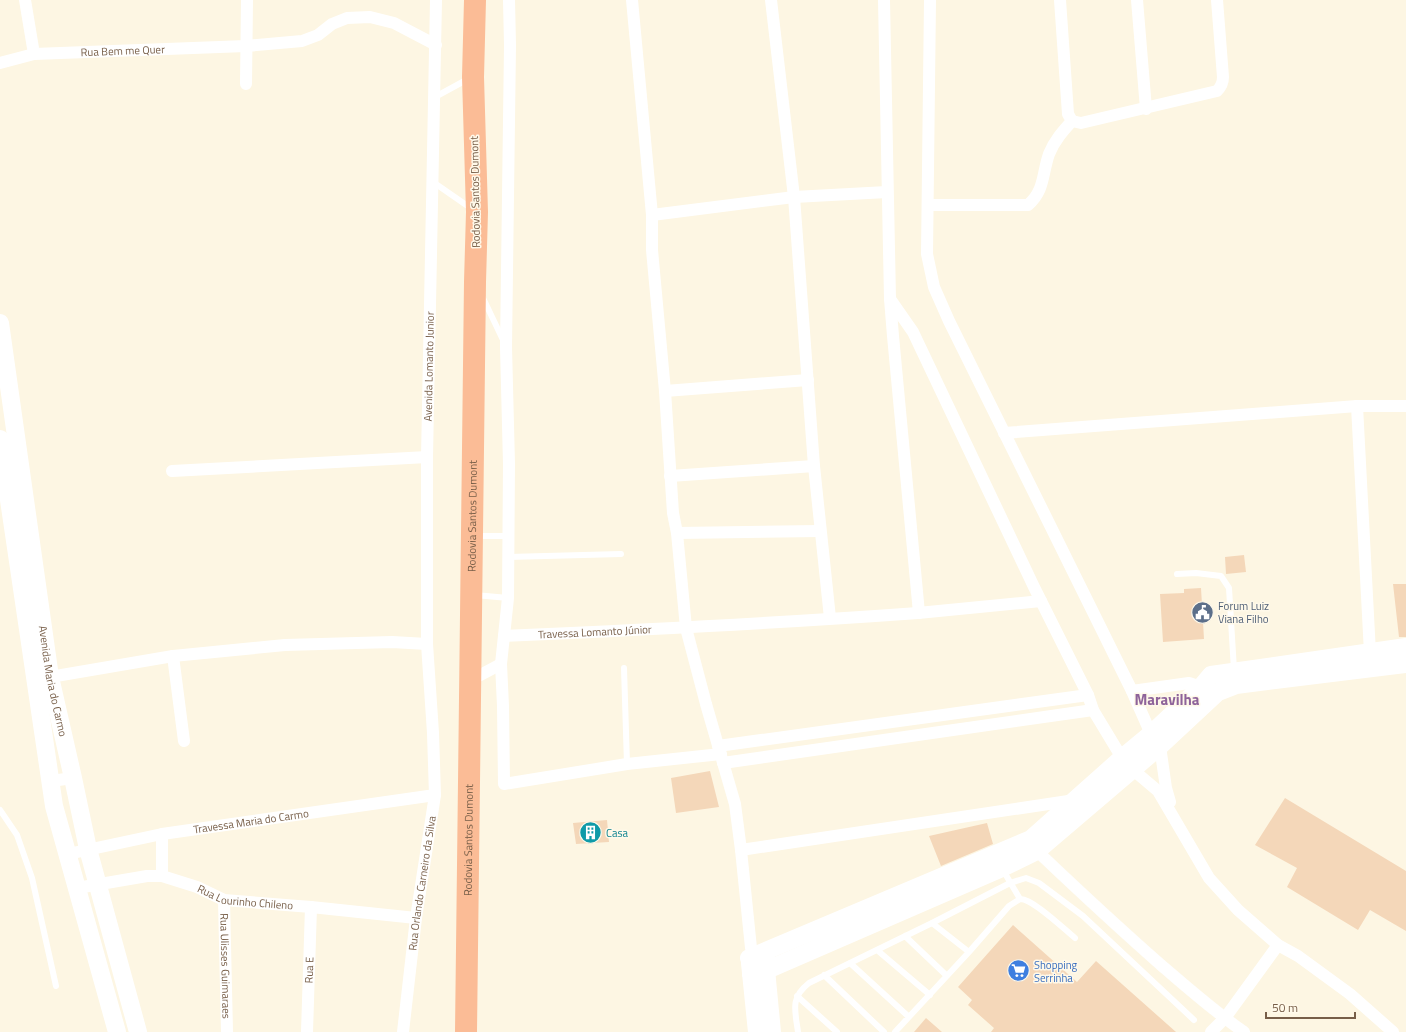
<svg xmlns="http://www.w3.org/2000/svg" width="1406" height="1032" font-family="'Titillium Web',sans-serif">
<rect width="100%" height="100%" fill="#fdf6e3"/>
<path fill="#f4d7b9" d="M1244,555L1246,572L1226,574L1225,557Z
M1393,584H1406V637H1399Z
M1201,588L1204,639L1163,642L1160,594L1184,593V589Z
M710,771L719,807L676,813L671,778Z
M1285,798L1406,871V931L1370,910L1358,930L1287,887L1297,868L1255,845Z
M607,820L609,842L576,844L573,823Z
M987,823L993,844L941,866L929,836Z
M1013,925L1077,982L1096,961L1176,1032H991L994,1028L968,1005L972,1000L958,987Z
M926,1018L942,1032H914Z"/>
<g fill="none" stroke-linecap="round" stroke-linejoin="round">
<path stroke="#fff" stroke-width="6" d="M435,97L468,79
M433,182L472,209
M483,298L504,342
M475,536H508
M507,557L621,554
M1177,574L1196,573L1221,576L1229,588L1234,670
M475,595L508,598
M624,668L627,764
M0,810L17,835L32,878L56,986
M1020,899C1032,898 1064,929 1075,938
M932,923L969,952
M905,936L947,976
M877,950L930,995
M850,963L909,1017
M824,975L884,1032
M797,996L837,1032
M798,1032C795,1010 790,998 809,983L932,923L1010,883L1026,878L1039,883L1083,916L1194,1020
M895,1032L969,952L1009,906L1020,899L1003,870"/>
<g stroke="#fff" stroke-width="12">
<path d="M25,0L34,54"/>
<path d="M509,0L510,45L506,347L509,464L508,598L501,664L503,706L504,784L627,764L721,754"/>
<path d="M632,0L652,215V250L665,391L673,513L677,533L686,628L706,704L735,804L741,850L751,948"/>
<path d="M771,0L794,197L814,466L830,618"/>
<path d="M884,0L890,299L893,336L919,613"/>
<path d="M930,0L927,254L934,287L949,321L1132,691L1151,734L1160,746L1166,788L1170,802"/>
<path d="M1060,0L1068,114L1072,121L1081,123L1217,91C1221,87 1223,83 1223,77L1217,0"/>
<path d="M1137,0L1146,109"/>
<path id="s1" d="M0,63L34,54L246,46L302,41L318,35L332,24L347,18L370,17L394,23L436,45"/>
<path d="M246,84L247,0"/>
<path d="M928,205H1028C1045,190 1042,174 1049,154C1054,141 1063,131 1072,121"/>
<path d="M652,215L794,197L887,192"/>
<path d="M890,299L913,332L1034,587L1088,695L1093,710L1122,758L1132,769L1158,791L1209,878L1238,910L1278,945L1298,956L1350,994L1393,1032"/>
<path d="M665,391L808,380"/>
<path d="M1357,406L1370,653"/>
<path d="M1004,433L1357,406H1406"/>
<path d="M172,471L427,457"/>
<path d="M670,476L814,466"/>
<path d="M677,533L820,531"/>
<path id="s2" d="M504,636C642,630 780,623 918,613C959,609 1000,605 1041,601"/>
<path d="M173,656L184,741"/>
<path d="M50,677L173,656L285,645L392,642L427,644"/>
<path d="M471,680L501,664"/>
<path d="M1132,691L1189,683L1207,689"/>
<path d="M718,746L1088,695"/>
<path d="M723,763L1093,710"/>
<path d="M51,781L73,778"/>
<path d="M741,850L1075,800"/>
<path d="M1037,851C1078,890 1119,928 1161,965C1188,988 1215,1012 1244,1032"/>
<path id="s3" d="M68,854L162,834L435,795"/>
<path d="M162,876V834"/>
<path id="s4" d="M77,888L147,876H162L197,887L224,900L311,907L416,918"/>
<path id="s5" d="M224,900L227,1032"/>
<path id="s6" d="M307,1032L311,907"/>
<path id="s7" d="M403,1032L416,918L435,795L433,733L427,644V457L436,0"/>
<path d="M1211,1032L1225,1018L1278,945"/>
</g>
<g stroke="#fff" stroke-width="18">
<path id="s8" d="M0,323L50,677L73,778L88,849L138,1032"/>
<path d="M0,439L54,806L117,1032"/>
<path d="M749,958L1031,839L1122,758L1151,734L1201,687L1211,675L1406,647"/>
<path d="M765,959L772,1032"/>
<path d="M750,963L757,1032"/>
<path d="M751,974L767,970L1002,868L1037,851L1160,746L1218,692L1236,685L1406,664"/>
</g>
<path stroke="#fbbc96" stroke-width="22" id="s9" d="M466,1032L475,282L477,212L473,77L475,0"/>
</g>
<defs>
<symbol id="civic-disc" viewBox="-11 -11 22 22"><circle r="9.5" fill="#5c6f8a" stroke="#fff9ea"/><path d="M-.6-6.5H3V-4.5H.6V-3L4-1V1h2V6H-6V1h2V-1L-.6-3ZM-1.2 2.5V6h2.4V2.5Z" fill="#fff"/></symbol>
<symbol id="building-disc" viewBox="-11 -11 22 22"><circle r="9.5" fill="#0f9aa8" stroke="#fff9ea"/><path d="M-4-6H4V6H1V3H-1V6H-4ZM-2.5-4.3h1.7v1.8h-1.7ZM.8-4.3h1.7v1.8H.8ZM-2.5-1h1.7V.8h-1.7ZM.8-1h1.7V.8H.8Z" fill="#fff"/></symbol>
<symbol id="supermarket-disc" viewBox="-11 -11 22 22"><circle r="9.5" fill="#3f7fe0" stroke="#fff9ea"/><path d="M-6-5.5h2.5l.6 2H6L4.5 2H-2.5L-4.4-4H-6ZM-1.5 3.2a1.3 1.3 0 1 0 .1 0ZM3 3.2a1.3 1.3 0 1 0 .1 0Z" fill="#fff"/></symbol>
</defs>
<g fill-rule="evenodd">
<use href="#civic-disc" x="1190" y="600" width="25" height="25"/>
<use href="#building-disc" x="578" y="820" width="25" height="25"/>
<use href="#supermarket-disc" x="1006" y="958" width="25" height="25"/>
</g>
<g text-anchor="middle" stroke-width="3" stroke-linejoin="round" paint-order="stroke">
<g font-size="11" fill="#775e48" stroke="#fff9ea">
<text dy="4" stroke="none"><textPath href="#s1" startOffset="124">Rua Bem me Quer</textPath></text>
<text transform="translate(475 192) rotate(-91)" y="4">Rodovia Santos Dumont</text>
<text dy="4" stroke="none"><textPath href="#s7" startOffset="668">Avenida Lomanto Junior</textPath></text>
<text dy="4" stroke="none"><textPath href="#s9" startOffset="516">Rodovia Santos Dumont</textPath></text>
<text dy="4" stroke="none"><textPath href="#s2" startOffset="91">Travessa Lomanto Júnior</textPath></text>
<text dy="4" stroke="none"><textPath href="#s8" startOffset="362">Avenida Maria do Carmo</textPath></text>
<text dy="4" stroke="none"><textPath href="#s3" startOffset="186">Travessa Maria do Carmo</textPath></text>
<text dy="4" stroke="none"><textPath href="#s9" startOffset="192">Rodovia Santos Dumont</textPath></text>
<text dy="4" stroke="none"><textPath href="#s7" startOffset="150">Rua Orlando Carneiro da Silva</textPath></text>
<text dy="4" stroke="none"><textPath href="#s4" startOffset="173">Rua Lourinho Chileno</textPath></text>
<text dy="4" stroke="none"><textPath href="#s5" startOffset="66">Rua Ulisses Guimaraes</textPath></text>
<text dy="4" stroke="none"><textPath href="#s6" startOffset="62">Rua E</textPath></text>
</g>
<g font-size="11" fill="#4e5e75" stroke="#fff9ea" text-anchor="start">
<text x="1218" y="610">Forum Luiz<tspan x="1218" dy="13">Viana Filho</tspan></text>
</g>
<g font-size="11" fill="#0d838f" stroke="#fff9ea" text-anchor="start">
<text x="606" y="837">Casa</text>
</g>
<g font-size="11" fill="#366cbe" stroke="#fff9ea" text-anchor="start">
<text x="1034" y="969">Shopping<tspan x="1034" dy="13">Serrinha</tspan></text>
</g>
<g font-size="15" font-weight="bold" fill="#8e639a" stroke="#fff9ea">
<text x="1167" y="705">Maravilha</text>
</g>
</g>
<path d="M1266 1012v6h89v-6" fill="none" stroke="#775e48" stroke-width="2"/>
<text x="1272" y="1012" font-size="12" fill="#775e48" stroke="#fff9ea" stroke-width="3" paint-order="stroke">50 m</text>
</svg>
